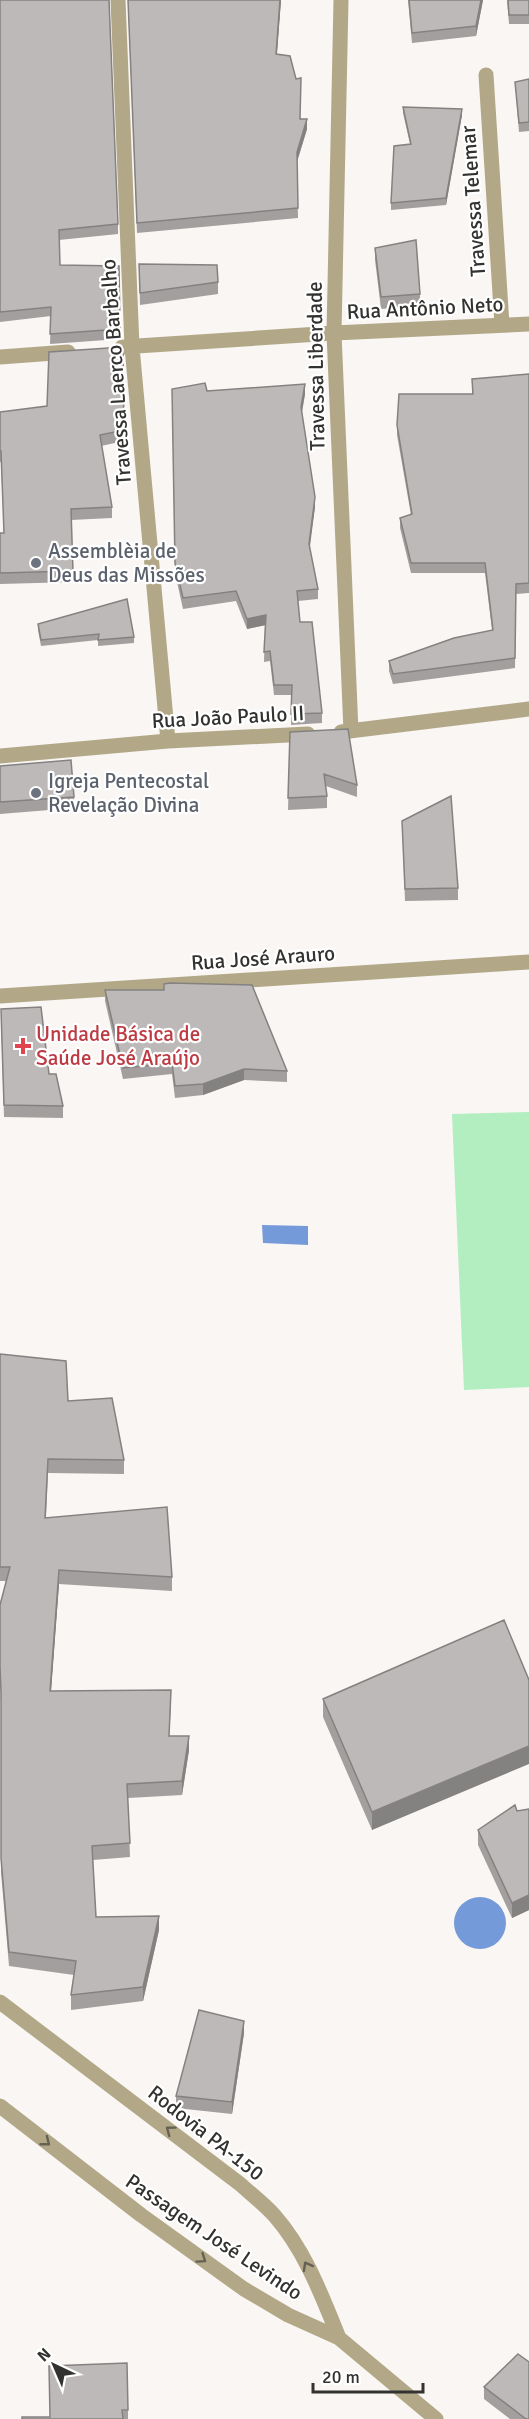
<svg xmlns="http://www.w3.org/2000/svg" width="529" height="2419" font-family="Signika,sans-serif">
<rect width="100%" height="100%" fill="#f9f6f3"/>
<path fill="#b2eec0" d="M529,1112V1387L464,1390L452,1114Z"/>
<path fill="#759ad9" d="M262,1225L308,1226V1245L263,1243Z
M454 1923a26 26 0 1 1 52 0a26 26 0 1 1-52 0Z"/>
<g fill="none" stroke-linecap="round" stroke-linejoin="round">
<path stroke="#b2a888" stroke-width="15" d="M118,0L132,347L168,741
M341,0L334,333L351,731
M486,75L502,325
M122,347L334,333L529,324
M0,357L68,352
M341,732L529,709
M0,756L168,741L308,734
M0,996L529,962
M0,2002L240,2184C251,2194 264,2204 274,2215C305,2250 322,2296 339,2338
M0,2106L141,2215L244,2289L288,2315L339,2338L436,2419"/>
</g>
<path fill="#a39f9e" d="M0,0L118,224V234L59,240L60,265L119,266L120,339L50,344L51,316L0,322Z
M128,0H286H281L277,55L301,119L307,129L297,161L298,218L137,233Z
M408,0H483L476,36L412,43Z
M507,0H529V24H509Z
M529,79V131L519,132L515,82Z
M403,107L462,115L446,205L391,210V203L410,144L403,113Z
M375,248L420,294V306L381,309L375,260Z
M139,264L218,282V294L140,305Z
M123,347L124,441L101,446L112,507V518L71,520L73,582L0,584V533H4L1,462H0V412L47,406Z
M529,374V593L516,594L515,668L393,684L389,671V661L492,630L485,573H411L400,528V518L411,515L397,435V425L472,394V379Z
M172,389L305,394L302,412L315,507L309,548L318,589V599L298,601L300,622L322,713V723L291,725L292,695H274L270,661L264,662L265,625L247,629L236,601L183,609L175,573Z
M38,624L134,637V643L98,646V640L41,646L38,630Z
M290,732L357,785V797L326,786L327,796V808L288,810Z
M0,766L74,797V808L0,814Z
M402,821L458,888V900L405,901Z
M164,984L287,1071V1082L244,1080L203,1095L175,1098L172,1074L123,1079L105,1001V990H164Z
M1,1020L63,1106V1118L4,1117Z
M0,1354L68,1401L124,1460V1474L48,1473L46,1518L172,1577V1591L59,1584L51,1691L171,1705L169,1736L189,1750L182,1795L128,1798L130,1857L93,1860L96,1917L159,1930L143,2001L71,2010V1995L74,1975L9,1966L1,1872V1704L0,1680V1605L6,1581H0Z
M504,1620L372,1830L323,1717V1699Z
M529,1809V1910L512,1918L478,1845V1830L517,1811Z
M244,2033L232,2114L176,2108V2096Z
M484,2387L529,2419H510L484,2399Z
M128,2410V2419H22L50,2417Z"/>
<path fill="#848281" d="M280,0H281L276,64V54Z
M481,0H483L476,36V26Z
M462,109V115L446,205V198Z
M307,119V129L297,162V152Z
M305,384V394L301,417V407Z
M315,497V507L309,554V544Z
M266,615V625L247,629V619Z
M244,1069V1080L203,1095V1084Z
M59,1570V1584L50,1705V1691Z
M189,1736V1750L182,1795V1781Z
M529,1746V1764L372,1830V1812Z
M529,1895V1910L512,1918V1903Z
M159,1916V1930L143,2001V1987Z
M244,2021V2033L232,2114V2102Z"/>
<path fill="#bdb9b8" stroke="#848281" stroke-width="1.5" d="M0,0H109L118,224L59,230L60,265L119,266L120,329L50,334L51,307L0,312Z
M128,0H280L276,54L290,56L296,79L301,78L300,119H307L297,152L298,208L137,223Z
M409,0H481L476,26L412,33Z
M508,0H529V15H509Z
M529,79V122L519,123L515,82Z
M403,107L462,109L446,198L391,203L394,146L411,144Z
M416,240L420,294L381,297L375,248Z
M139,264L217,265L218,282L140,293Z
M123,347L124,430L100,435L112,507L71,509L73,571L0,573V533H4L1,451H0V412L47,406L49,352Z
M529,374V583L516,584L515,658L393,674L389,661L454,638L493,630L485,563H411L400,518L412,514L397,425L399,394H473L472,379Z
M205,383L207,391L305,384L301,407L315,497L309,544L318,589L297,591L300,622H312L322,713L291,714L292,685H274L270,651L264,652L266,615L247,619L236,591L183,598L175,563L172,389Z
M127,599L134,637L98,640L99,634L41,640L38,624Z
M348,729L357,785L324,774L327,796L288,798L290,732Z
M71,760L74,797L0,802V766Z
M451,796L458,888L405,889L402,821Z
M170,983L252,985L287,1071L244,1069L203,1084L175,1086L172,1063L123,1068L105,990H164V984Z
M41,1007L49,1074H56L63,1106L4,1105L1,1009Z
M0,1354L66,1361L68,1401L112,1398L124,1460L48,1459L45,1518L167,1507L172,1577L59,1570L50,1691L171,1690L169,1736H189L182,1781L127,1784L130,1843L92,1846L96,1917L159,1916L143,1987L71,1995L76,1961L9,1952L1,1858V1691L0,1666V1605L10,1567H0Z
M504,1620L529,1680V1746L372,1812L323,1699Z
M515,1805L517,1811L529,1809V1895L512,1903L478,1830Z
M199,2010L244,2021L232,2102L176,2096Z
M518,2354L529,2362V2419H526L484,2387Z
M127,2363L128,2410H122L123,2419H22V2417H50L49,2366Z"/>
<defs><path id="oneway-chevron" d="M-2-3.5L2.5 0L-2 3.5" fill="none" stroke-width="1.6" stroke-linecap="round" stroke-linejoin="round" transform="scale(1.5)"/></defs>
<g stroke="#656153">
<use href="#oneway-chevron" transform="translate(170 2130) rotate(-143)"/>
<use href="#oneway-chevron" transform="translate(46 2142) rotate(38)"/>
<use href="#oneway-chevron" transform="translate(202 2259) rotate(35)"/>
<use href="#oneway-chevron" transform="translate(307 2266) rotate(-119)"/>
</g>
<g fill="#6b7280" stroke="#fff" stroke-width="2">
<circle cx="36" cy="563" r="6"/>
<circle cx="36" cy="793" r="6"/>
</g>
<path fill="#e0444e" stroke="#fff" stroke-width="2" d="M20 1037h6v6h6v6h-6v6h-6v-6h-6v-6h6z"/>
<g text-anchor="middle" stroke-width="4.5" stroke-linejoin="round" paint-order="stroke">
<g font-size="21" fill="#323230" stroke="#fff">
<text transform="translate(473 201) rotate(-94)" y="7">Travessa Telemar</text>
<text transform="translate(425 308) rotate(-3)" y="7">Rua Antônio Neto</text>
<text transform="translate(316 366) rotate(-91)" y="7">Travessa Liberdade</text>
<text transform="translate(116 372) rotate(-94)" y="7">Travessa Laerco Barbalho</text>
<text transform="translate(228 717) rotate(-3)" y="7">Rua João Paulo II</text>
<text transform="translate(263 958) rotate(-4)" y="7">Rua José Arauro</text>
<text transform="translate(206 2133) rotate(38)" y="7">Rodovia PA-150</text>
<text transform="translate(214 2237) rotate(34)" y="7">Passagem José Levindo</text>
</g>
<g font-size="21" fill="#5b616d" stroke="#fff" text-anchor="start">
<text x="48" y="558">Assemblèia de<tspan x="48" dy="24">Deus das Missões</tspan></text>
<text x="48" y="788">Igreja Pentecostal<tspan x="48" dy="24">Revelação Divina</tspan></text>
</g>
<g font-size="21" fill="#be3a42" stroke="#fff" text-anchor="start">
<text x="36" y="1041">Unidade Básica de<tspan x="36" dy="24">Saúde José Araújo</tspan></text>
</g>
</g>
<g transform="translate(54 2365) rotate(316)" stroke="#ffffff" stroke-width="4.5" paint-order="stroke">
<path d="M0-4.5L10 22L0 15L-10 22Z" fill="#323230"/>
<text y="-9" font-size="16" font-weight="bold" text-anchor="middle" fill="#323230">N</text>
</g>
<path d="M313 2383v9h110v-9" fill="none" stroke="#323230" stroke-width="3"/>
<text x="322" y="2383" font-size="18" fill="#323230" stroke="#ffffff" stroke-width="4.5" paint-order="stroke">20 m</text>
</svg>
